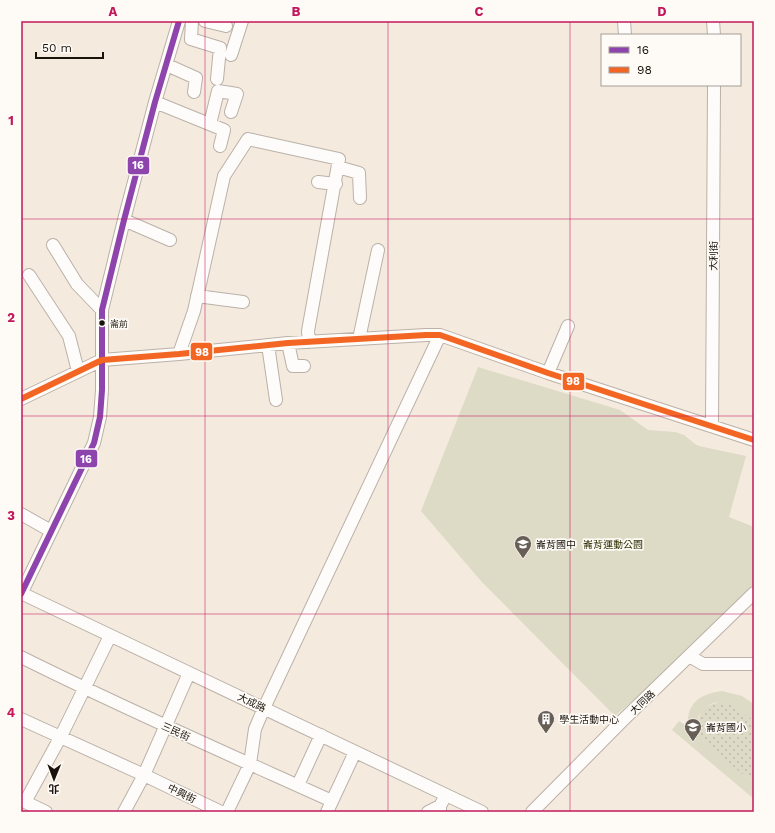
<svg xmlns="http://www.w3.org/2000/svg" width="775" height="833" font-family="'Work Sans','Noto Sans TC',sans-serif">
<defs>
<pattern id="grass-dots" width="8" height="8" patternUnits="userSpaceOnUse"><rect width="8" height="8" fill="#dddac6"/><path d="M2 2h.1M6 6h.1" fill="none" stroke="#bdbaa9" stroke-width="1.8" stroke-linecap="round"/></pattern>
</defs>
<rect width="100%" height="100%" fill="#f5eade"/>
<path fill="url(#grass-dots)" d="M725,701L734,705L754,721V781L746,777C733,767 716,755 705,743C701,738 699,731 698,726C698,708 709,704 725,701Z"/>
<path fill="#dddac6" d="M478,367L620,410L648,430L675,432L684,435L695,444L699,446L746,456L729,517L754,527V584L673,666L615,716L481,581L421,511Z
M722,691L742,696L754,704V721C735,706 716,689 698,717L699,730L704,742L746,777L754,781V799L672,730L679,721L688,727C686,703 700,694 722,691Z"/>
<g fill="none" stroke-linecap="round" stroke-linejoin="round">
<defs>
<path id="minor" d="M192,21L191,39L220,48L217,79
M205,21L226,26
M624,21L625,35
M713,21L714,35
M231,55L242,21
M167,65L196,78L194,92
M155,102L224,130L220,146
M210,124L218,91L237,94L231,112
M338,167L359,173L360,198
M318,182L336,184
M124,220L170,240
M53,245L77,284L102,310
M29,275L69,336L78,371
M197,296L243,302
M359,339L378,250
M288,343L293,366H304
M268,345L276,400
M179,354L194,311L224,176L248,139L339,159L308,331L309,342
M548,373L568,326
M21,399L102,360L179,354L288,343L426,335H440L548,373L754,440
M712,426L714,85
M21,514L51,531
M21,593L482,812
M21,594L94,443L100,417L102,390V310L124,220L155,102L179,21
M689,656L703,664H754
M21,657C123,708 228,754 332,801
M21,719L144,775L221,812
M298,785L321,735
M21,800L46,812
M25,802L61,736L110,636
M124,812L144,775L189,673
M227,812L250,764L255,729L264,708L440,335
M327,812L355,752
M428,812L440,806
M440,812V806L446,795
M532,812L624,719L754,593"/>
</defs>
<use href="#minor" stroke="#bab1a8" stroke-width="14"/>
<use href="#minor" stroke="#fefcfa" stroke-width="12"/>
<defs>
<path id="bus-1" d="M21,594L94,443L100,417L102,390V310L124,220L155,102L179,21"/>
<path id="bus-2" d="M21,399L102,360L179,354L288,343L426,335H440L548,373L754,440"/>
</defs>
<use href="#bus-1" stroke="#fefaf6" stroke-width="9"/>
<use href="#bus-2" stroke="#fefaf6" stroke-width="9"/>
<use href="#bus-1" stroke="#8e44ad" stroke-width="6"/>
<use href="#bus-2" stroke="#f26522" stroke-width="6"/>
</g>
<path fill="none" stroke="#c2185b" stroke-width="1" stroke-opacity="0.55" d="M205,21V812M388,21V812M570,21V812M21,219H754M21,416H754M21,614H754"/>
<defs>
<symbol id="school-pin" viewBox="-11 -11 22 30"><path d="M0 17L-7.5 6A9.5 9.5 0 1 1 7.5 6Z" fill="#675e56" stroke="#fefaf6"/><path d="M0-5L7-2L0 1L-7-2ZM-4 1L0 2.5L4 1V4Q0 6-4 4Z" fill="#fff"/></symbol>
<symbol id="building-pin" viewBox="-11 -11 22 30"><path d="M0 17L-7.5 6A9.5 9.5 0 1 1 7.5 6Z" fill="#675e56" stroke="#fefaf6"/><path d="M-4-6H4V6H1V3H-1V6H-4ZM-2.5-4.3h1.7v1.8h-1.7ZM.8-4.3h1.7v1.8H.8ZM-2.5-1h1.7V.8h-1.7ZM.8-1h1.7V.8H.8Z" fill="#fff"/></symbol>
</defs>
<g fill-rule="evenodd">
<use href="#school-pin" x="513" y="534" width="20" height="27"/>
<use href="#building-pin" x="536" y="709" width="20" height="27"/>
<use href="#school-pin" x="683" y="717" width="20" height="27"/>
</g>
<circle fill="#1a130c" stroke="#fefaf6" stroke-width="1.5" cx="102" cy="323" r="3.5"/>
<g text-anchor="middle" stroke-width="3.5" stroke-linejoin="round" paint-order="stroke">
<g font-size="9" fill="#1a130c" stroke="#fefaf6" text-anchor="start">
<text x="110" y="327">崙前</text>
</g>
<g font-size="10" fill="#1a130c" stroke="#fefaf6">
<text transform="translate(713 256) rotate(-90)" y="4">大利街</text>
<text transform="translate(252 702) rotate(25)" y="4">大成路</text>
<text transform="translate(642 702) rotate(-44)" y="4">大同路</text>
<text transform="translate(176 731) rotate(24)" y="4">三民街</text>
<text transform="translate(182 793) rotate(26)" y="4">中興街</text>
</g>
<g font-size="10" fill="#1a130c" stroke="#fefaf6" text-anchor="start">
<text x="536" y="548">崙背國中</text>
<text x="559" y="723">學生活動中心</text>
<text x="706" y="731">崙背國小</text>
</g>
<g font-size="10" fill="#2d2f00" stroke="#fefaf6">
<text x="613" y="548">崙背運動公園</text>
</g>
</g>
<g stroke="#fefaf6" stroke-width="1.5">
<rect x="127" y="156" width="23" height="19" rx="4" fill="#8e44ad"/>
<rect x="190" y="342" width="23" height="19" rx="4" fill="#f26522"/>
<rect x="562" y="372" width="23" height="19" rx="4" fill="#f26522"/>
<rect x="75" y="449" width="23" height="19" rx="4" fill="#8e44ad"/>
</g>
<g font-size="11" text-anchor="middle" font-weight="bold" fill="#fff">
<text x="138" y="169">16</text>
<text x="202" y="356">98</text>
<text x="573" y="385">98</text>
<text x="86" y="463">16</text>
</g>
<rect width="775" height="833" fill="none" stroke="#fefaf6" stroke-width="44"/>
<rect x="601" y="34" width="140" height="52" fill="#fefaf6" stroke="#a39e98"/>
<rect x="609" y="47" width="20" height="6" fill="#8e44ad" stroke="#a39e98"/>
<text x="637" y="54" font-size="12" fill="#1a130c">16</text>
<rect x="609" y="67" width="20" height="6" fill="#f26522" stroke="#a39e98"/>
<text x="637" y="74" font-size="12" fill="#1a130c">98</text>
<g transform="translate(54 779) rotate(181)" stroke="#fefaf6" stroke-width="3" paint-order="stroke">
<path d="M0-3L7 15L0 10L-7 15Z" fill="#1a130c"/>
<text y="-6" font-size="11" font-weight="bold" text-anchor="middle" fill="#1a130c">北</text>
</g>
<path d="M36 52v6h67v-6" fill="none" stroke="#1a130c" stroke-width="2"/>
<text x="42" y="52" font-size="12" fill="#1a130c" stroke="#fefaf6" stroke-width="3" paint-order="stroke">50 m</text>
<rect x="22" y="22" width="731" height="789" fill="none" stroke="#c2185b" stroke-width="1.5"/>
<g font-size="13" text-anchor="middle" font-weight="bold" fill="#c2185b">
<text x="113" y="16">A</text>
<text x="296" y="16">B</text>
<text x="479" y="16">C</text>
<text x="662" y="16">D</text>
<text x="11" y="125">1</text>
<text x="11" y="322">2</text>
<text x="11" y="520">3</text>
<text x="11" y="717">4</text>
</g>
</svg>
